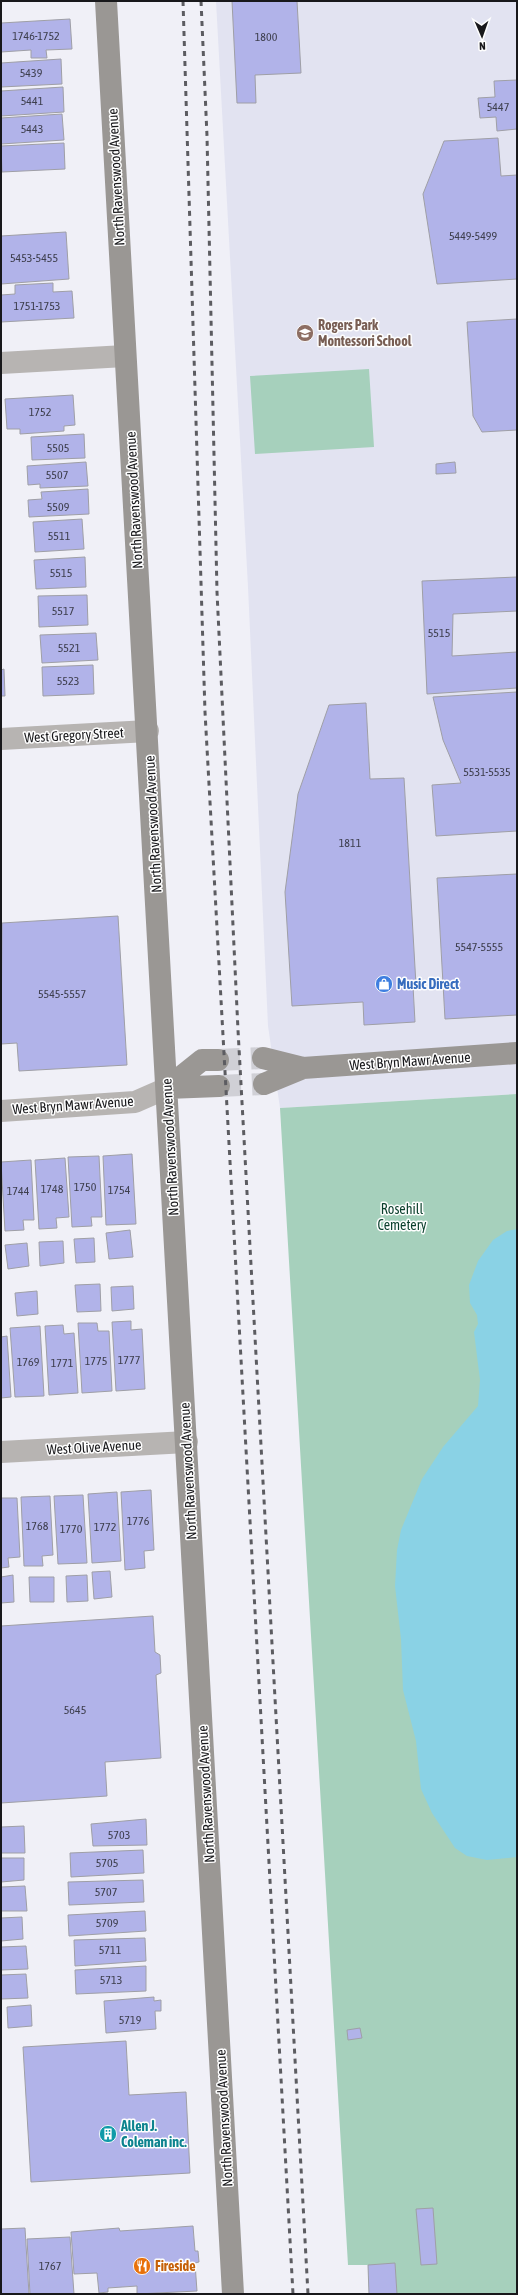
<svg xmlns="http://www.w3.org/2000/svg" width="518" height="2295" font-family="'Asap Condensed',sans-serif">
<rect width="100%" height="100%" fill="#f0f0f7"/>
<path fill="#e2e3f1" d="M216,1H517V1094L280,1108L268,1026L248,587Z"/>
<path fill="#a6d0bc" d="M369,369L374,447L255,454L250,376Z
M517,1094V2294H369L368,2265H348L280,1108Z"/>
<path fill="#8ad2e5" d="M517,1229V1857L487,1860L467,1856L455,1848L432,1813L421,1789L416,1741L403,1690L401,1639L395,1586L397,1550L401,1530L422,1479L443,1447L478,1406L480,1380L474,1332L478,1324L477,1315L470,1303L469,1285L478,1261L493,1240L507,1231Z"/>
<path fill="#b1b3e9" stroke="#9f9fa6" d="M232,1H297L301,73L255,75L256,103H237Z
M70,19L72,49L46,50L47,58H31V50L1,52V23Z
M61,59L62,84L1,87V63Z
M517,80V129L497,131L496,117L480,118L478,98L495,97L494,81Z
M63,87L64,112L1,116V91Z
M62,114L64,140L1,144V118Z
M498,138L501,176L517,175V279L437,284L423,194L444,141Z
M64,143L65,169L2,172L1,146Z
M66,232L69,279L1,284V236Z
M53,283V292L72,291L74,318L1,322V295L15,294V285Z
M517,319V430L482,432L473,416L467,322Z
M73,395L75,425L64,426V431L20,434V429H7L5,399Z
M84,434L85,458L32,460L31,437Z
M86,462L88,486L40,488V484L28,485L27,466Z
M455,462L456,473L436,474V464Z
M88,489L89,514L29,517L28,500L42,499L41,492Z
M82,519L84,549L35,552L33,522Z
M85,557L86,587L36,589L34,560Z
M517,577V611L453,614L452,656L517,652V688L427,694L422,581Z
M87,595L88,625L39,627L38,596Z
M96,633L98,660L42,663L40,635Z
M93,665L94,694L43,696L42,667Z
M4,669L5,696H1V670Z
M517,692V831L436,836L432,785L461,783L443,740L433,697Z
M366,703L370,779L404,778L416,985L413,986L415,1022L364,1025L363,1002L292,1006L285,892L298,794L329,705Z
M517,874V1015L445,1019L437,878Z
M118,916L127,1065L19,1071L17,1043L1,1044L2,923Z
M132,1154L136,1224L106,1225L103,1156Z
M99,1156L102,1217H91L92,1226L72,1227L68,1157Z
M65,1158L69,1217L56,1218L57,1228L39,1229L35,1160Z
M31,1160L34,1220H23L24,1230L5,1231L1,1162Z
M130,1230L133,1257L109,1259L106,1233Z
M94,1238L95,1262L76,1263L74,1239Z
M63,1241L64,1263L40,1266L39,1242Z
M27,1243L29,1266L8,1269L5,1245Z
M100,1284L101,1311L77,1312L75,1285Z
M133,1286L134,1309L112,1311L111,1287Z
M37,1291L38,1314L17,1316L15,1293Z
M131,1321V1330L142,1329L145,1389L116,1391L112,1322Z
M78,1323H97L98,1331H109L112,1391L82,1393Z
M63,1325L64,1334L74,1333L78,1393L49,1395L45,1326Z
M40,1326L44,1396L15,1397L10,1328Z
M7,1336L11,1397L1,1398V1337Z
M151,1490L154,1550L144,1551L145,1568L125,1570L121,1492Z
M117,1492L121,1561L92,1563L88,1494Z
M83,1495L87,1563L58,1564L54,1496Z
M50,1496L53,1555L42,1556L43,1566H24L21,1497Z
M1,1498H17L20,1557L8,1558L9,1567L1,1568Z
M110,1571L112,1597L94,1599L92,1572Z
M13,1575L14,1602L1,1603V1577Z
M87,1575L88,1601L67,1602L66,1576Z
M29,1577H54V1602H30Z
M153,1616L155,1652L160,1655L161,1673L156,1675L161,1758L105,1762L107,1796L1,1803V1626Z
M146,1819L147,1845L93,1846L91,1824Z
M24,1826L25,1853H1V1827Z
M143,1850L144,1873L71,1877L70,1853Z
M1,1858H24V1880L1,1882Z
M143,1880L144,1902L69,1905L68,1882Z
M25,1886L27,1911H1V1887Z
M145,1911L146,1931L69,1936L68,1915Z
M22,1917L23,1939L1,1941V1918Z
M145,1938L146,1961L75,1966L74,1940Z
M26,1946L28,1969L1,1970V1947Z
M146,1966V1991L76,1994L75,1970Z
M26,1974L28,1998L1,1999V1975Z
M154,1997V2001L161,2000V2011H155L156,2029L106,2033L104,2001Z
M31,2005L32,2026L8,2028L7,2007Z
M360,2028L362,2038L348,2040L347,2030Z
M126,2041L129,2095L186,2092L190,2173L31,2182L23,2047Z
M433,2208L437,2264L421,2265L416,2209Z
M193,2226L195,2251H198L199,2262L195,2263L197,2291L137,2294V2286L108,2288V2292L99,2293L97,2273L74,2274L71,2232L119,2228L120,2231Z
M25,2228L29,2294H1V2229Z
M70,2237L74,2294H30L27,2239Z
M395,2263L397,2294H369L368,2265Z"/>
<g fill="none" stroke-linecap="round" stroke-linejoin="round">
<path stroke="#d0d0d6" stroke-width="22" stroke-dasharray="22 11" stroke-linecap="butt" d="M218,1060L263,1058
M219,1086L264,1084"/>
<path stroke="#b7b4b2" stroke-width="22" d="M1,363L125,356
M1,739L148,731
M1,1111L135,1102L167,1088
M1,1452L187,1442"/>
<path stroke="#9a9794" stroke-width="22" d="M106,1L233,2294
M263,1058L303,1068
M264,1084L303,1068L517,1053
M167,1088L202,1060H218
M167,1088L219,1086"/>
<path stroke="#5c5c61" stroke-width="3" stroke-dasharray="5 5" stroke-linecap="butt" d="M183,1L205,712L293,2294
M201,1L207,136L217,592L238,1030L308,2294"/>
</g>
<defs>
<symbol id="school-disc" viewBox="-11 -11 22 22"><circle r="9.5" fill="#8d6e63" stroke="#fefefe"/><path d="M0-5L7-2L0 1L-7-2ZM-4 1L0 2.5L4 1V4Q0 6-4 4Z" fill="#fff"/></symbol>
<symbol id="shop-disc" viewBox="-11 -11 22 22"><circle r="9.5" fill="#3f7fe0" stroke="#fefefe"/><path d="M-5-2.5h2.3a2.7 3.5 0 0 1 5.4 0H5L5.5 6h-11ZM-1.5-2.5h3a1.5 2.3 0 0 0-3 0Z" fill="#fff"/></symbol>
<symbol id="building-disc" viewBox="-11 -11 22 22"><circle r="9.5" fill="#0f9aa8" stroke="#fefefe"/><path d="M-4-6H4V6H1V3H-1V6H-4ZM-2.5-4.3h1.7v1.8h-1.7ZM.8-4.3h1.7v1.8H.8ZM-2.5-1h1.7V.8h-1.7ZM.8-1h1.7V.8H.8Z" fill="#fff"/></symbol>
<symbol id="restaurant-disc" viewBox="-11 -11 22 22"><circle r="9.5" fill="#e8710a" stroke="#fefefe"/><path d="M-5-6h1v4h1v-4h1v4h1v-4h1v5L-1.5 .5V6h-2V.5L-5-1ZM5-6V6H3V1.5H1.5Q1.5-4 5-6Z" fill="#fff"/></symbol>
</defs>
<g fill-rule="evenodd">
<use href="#school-disc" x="295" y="323" width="20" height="20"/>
<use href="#shop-disc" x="374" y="974" width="20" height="20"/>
<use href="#building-disc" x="98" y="2124" width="20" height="20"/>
<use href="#restaurant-disc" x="132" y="2256" width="20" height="20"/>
</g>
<g text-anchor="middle" stroke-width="3" stroke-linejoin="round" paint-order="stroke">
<g font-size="12" fill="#3e3f4e">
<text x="36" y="40">1746-1752</text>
<text x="266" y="41">1800</text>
<text x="31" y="77">5439</text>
<text x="32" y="105">5441</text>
<text x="498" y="111">5447</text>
<text x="32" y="133">5443</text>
<text x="473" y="240">5449-5499</text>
<text x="34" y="262">5453-5455</text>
<text x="37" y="310">1751-1753</text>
<text x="40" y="416">1752</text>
<text x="58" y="452">5505</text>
<text x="57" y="479">5507</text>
<text x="58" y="511">5509</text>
<text x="59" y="540">5511</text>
<text x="61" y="577">5515</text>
<text x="63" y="615">5517</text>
<text x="439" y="637">5515</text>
<text x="69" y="652">5521</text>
<text x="68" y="685">5523</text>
<text x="487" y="776">5531-5535</text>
<text x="350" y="847">1811</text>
<text x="479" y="951">5547-5555</text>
<text x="62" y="998">5545-5557</text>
<text x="85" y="1191">1750</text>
<text x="52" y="1193">1748</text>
<text x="119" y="1194">1754</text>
<text x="18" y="1195">1744</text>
<text x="129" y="1364">1777</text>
<text x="96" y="1365">1775</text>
<text x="28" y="1366">1769</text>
<text x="62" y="1367">1771</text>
<text x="138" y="1525">1776</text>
<text x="37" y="1530">1768</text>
<text x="105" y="1531">1772</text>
<text x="71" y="1533">1770</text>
<text x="75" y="1714">5645</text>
<text x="119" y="1839">5703</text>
<text x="107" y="1867">5705</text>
<text x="106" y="1896">5707</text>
<text x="107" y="1927">5709</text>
<text x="110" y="1954">5711</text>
<text x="111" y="1984">5713</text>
<text x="130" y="2024">5719</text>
<text x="50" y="2270">1767</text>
</g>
<g font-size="14" fill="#18181b" stroke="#fefefe">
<text transform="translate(116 177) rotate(-93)" y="5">North Ravenswood Avenue</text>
<text transform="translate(134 500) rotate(-93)" y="5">North Ravenswood Avenue</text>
<text transform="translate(74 735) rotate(-3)" y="5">West Gregory Street</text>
<text transform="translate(153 824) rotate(-93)" y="5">North Ravenswood Avenue</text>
<text transform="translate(410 1061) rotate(-4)" y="5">West Bryn Mawr Avenue</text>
<text transform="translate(73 1105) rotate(-4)" y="5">West Bryn Mawr Avenue</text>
<text transform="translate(170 1147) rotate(-93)" y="5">North Ravenswood Avenue</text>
<text transform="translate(94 1447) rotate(-3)" y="5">West Olive Avenue</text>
<text transform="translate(188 1471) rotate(-93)" y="5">North Ravenswood Avenue</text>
<text transform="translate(206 1794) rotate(-93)" y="5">North Ravenswood Avenue</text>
<text transform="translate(224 2118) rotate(-93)" y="5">North Ravenswood Avenue</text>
</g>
<g font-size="14" font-weight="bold" fill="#785e54" stroke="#fefefe" text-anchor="start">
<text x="318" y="330">Rogers Park<tspan x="318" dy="16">Montessori School</tspan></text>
</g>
<g font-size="14" font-weight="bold" fill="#366cbe" stroke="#fefefe" text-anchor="start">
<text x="397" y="989">Music Direct</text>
</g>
<g font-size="14" fill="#0a3f2c" stroke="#fefefe">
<text x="402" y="1214">Rosehill<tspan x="402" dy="16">Cemetery</tspan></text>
</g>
<g font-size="14" font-weight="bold" fill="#0d838f" stroke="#fefefe" text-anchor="start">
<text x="121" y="2131">Allen J.<tspan x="121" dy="16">Coleman inc.</tspan></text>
</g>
<g font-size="14" font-weight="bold" fill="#c56008" stroke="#fefefe" text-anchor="start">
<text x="155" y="2271">Fireside</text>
</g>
</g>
<rect width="518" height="2295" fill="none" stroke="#18181b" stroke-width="4"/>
<g transform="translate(482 36) rotate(178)" stroke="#fefefe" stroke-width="3" paint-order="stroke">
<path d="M0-3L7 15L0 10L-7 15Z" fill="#18181b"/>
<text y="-6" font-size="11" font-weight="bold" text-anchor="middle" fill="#18181b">N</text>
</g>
</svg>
